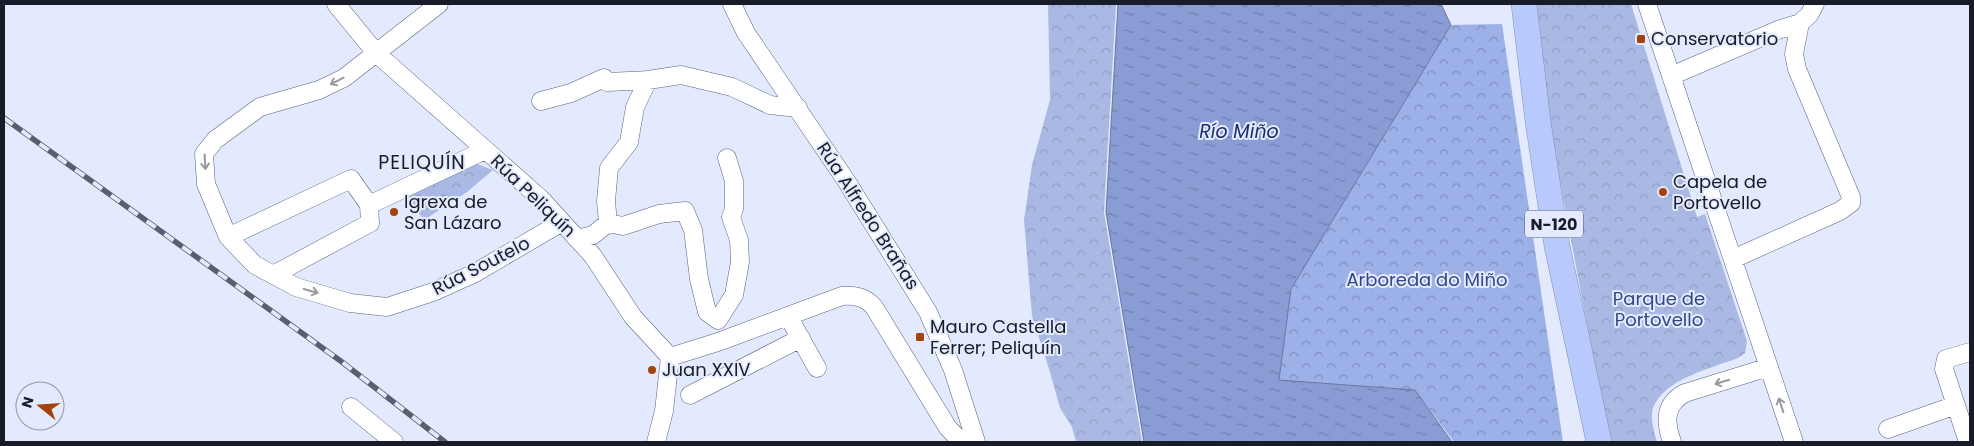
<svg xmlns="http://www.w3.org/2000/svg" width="1974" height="446" font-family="Poppins,sans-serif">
<defs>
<pattern id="forest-crowns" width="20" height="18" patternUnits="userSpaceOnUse" patternTransform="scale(1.25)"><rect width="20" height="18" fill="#9db1e9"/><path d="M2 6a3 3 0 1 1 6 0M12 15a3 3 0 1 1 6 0" fill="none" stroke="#7f8fbd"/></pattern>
<pattern id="park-crowns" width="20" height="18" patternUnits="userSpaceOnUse" patternTransform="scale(1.25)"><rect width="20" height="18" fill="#a9b9e3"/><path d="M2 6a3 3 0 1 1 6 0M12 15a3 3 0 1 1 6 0" fill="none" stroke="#919ec3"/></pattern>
<pattern id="water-ripples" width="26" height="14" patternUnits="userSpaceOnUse" patternTransform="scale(1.25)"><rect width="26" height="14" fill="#899dd4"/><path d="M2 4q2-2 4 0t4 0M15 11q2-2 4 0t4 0" fill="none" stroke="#6f7fac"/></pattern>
</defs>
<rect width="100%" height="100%" fill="#e3eafe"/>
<path fill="url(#forest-crowns)" d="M1502,24L1563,442H1454L1415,390L1279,380L1291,289L1451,25Z"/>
<path fill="url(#park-crowns)" d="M1048,4H1116L1104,212L1142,442H1076L1072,427L1060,408L1050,372L1032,316L1024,220L1032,165L1050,100Z
M1536,4H1631L1697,217L1705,214L1747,341L1745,353L1738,358C1712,368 1664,379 1653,408C1650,417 1654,433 1657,442H1612L1598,383L1551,134Z
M477,164L493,170L467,192L424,220L407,197L452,173Z"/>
<path fill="url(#water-ripples)" stroke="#6776a0" d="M1118,4H1441L1451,25L1291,289L1279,380L1415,390L1452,442H1144L1106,212Z"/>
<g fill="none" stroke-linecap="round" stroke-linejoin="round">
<defs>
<path id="minor" d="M336,4L376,53L541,199L593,256L633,317L670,357
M439,4L344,78L319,90L260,107L215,140L204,154L206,184L228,237L255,265L296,287L350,303L387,307L433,292L475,273L562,222
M732,4L746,33L847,182L928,312L953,370L976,442
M1647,4L1794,442
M1671,76L1778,30L1800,23L1809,15L1815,4
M541,101L571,93L604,78L607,82L651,80
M369,205L485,150
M608,223L623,226L659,214L685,211L693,230L699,279L707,312L718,320
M228,237L351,179L369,205
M577,239L593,235L608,223L606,201L609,168L629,142L635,107L648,80L681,75L732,87L770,105L798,108
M1733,259L1840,211L1851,203V197L1797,69L1794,54L1800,23
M273,275L370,223L369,205
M788,316L817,368
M718,320L734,295L740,262L739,240L731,217L734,209V181L727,158
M670,357L718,342L842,296C856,295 865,297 874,307L948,428L962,442
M690,395L801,338
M351,407L394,442
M1888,429L1956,405
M656,442L664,411L670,357
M1672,442C1665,422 1664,404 1685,393L1769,367
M1968,442L1944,369L1946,359L1970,352"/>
<path id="highway" d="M1524,4L1538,122L1557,246L1599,442"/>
</defs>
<use href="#minor" stroke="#58627f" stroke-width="19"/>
<use href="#highway" stroke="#808db2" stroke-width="26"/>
<use href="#minor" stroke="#fff" stroke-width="18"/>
<use href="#highway" stroke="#b8cafd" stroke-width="25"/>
<defs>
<path id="rail" d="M4,118L342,362L445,442"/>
</defs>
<use href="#rail" stroke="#5a5f6e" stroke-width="5.5"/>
<use href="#rail" stroke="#e3eafe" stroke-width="4" stroke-dasharray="11" stroke-linecap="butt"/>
</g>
<defs><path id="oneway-shaft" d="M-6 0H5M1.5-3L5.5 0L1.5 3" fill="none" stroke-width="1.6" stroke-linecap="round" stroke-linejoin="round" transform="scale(1.25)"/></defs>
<g stroke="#97999e">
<use href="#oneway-shaft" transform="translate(337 81) rotate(153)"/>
<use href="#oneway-shaft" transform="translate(205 162) rotate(87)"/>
<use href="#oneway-shaft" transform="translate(311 291) rotate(16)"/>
<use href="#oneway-shaft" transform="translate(1722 382) rotate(163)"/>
<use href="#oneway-shaft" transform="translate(1781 405) rotate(-108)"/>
</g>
<g fill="#a5420c" stroke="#e3eafe" stroke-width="2">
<rect x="1636" y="34" width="10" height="10" rx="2.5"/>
<circle cx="1663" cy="192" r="5"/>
<circle cx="394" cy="212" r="5"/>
<rect x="915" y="332" width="10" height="10" rx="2.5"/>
<circle cx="652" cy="370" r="5"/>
</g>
<g text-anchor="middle" stroke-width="4" stroke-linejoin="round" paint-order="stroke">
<rect fill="#e3eafe" stroke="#555a68" stroke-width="1" x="1525" y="210.5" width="58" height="27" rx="4"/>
<g font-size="16" font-weight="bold" fill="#181c28">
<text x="1554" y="230">N-120</text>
</g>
<g font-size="18" fill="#181c28" stroke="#e3eafe" text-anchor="start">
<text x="1651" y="45">Conservatorio</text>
<text x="1673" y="188">Capela de<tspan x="1673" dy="21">Portovello</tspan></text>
<text x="404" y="208">Igrexa de<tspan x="404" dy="21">San Lázaro</tspan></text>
<text x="930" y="333">Mauro Castella<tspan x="930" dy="21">Ferrer; Peliquín</tspan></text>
<text x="662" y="376">Juan XXIV</text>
</g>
<g font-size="18" fill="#181c28" stroke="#e3eafe">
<text transform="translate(533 196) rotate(44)" y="6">Rúa Peliquín</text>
<text transform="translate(868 216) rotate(57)" y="6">Rúa Alfredo Brañas</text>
<text transform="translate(481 266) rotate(-27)" y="6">Rúa Soutelo</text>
</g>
<g font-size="18" fill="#334689" stroke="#e3eafe">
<text x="1427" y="286">Arboreda do Miño</text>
<text x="1659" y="305">Parque de<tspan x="1659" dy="21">Portovello</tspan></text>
</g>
<g font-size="19" font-style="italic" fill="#1f2e6f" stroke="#e3eafe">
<text x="1239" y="138">Río Miño</text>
</g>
<g font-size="19" letter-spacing="1" fill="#181c28" stroke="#e3eafe">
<text x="422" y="169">PELIQUÍN</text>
</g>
</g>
<rect width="1974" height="446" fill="none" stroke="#181c28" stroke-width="10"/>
<g transform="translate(40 406) rotate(287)"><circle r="24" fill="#e3eafe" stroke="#9298a8"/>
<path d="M0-4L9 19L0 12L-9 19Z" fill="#a5420c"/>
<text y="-8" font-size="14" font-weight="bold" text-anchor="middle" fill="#181c28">N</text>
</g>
</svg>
